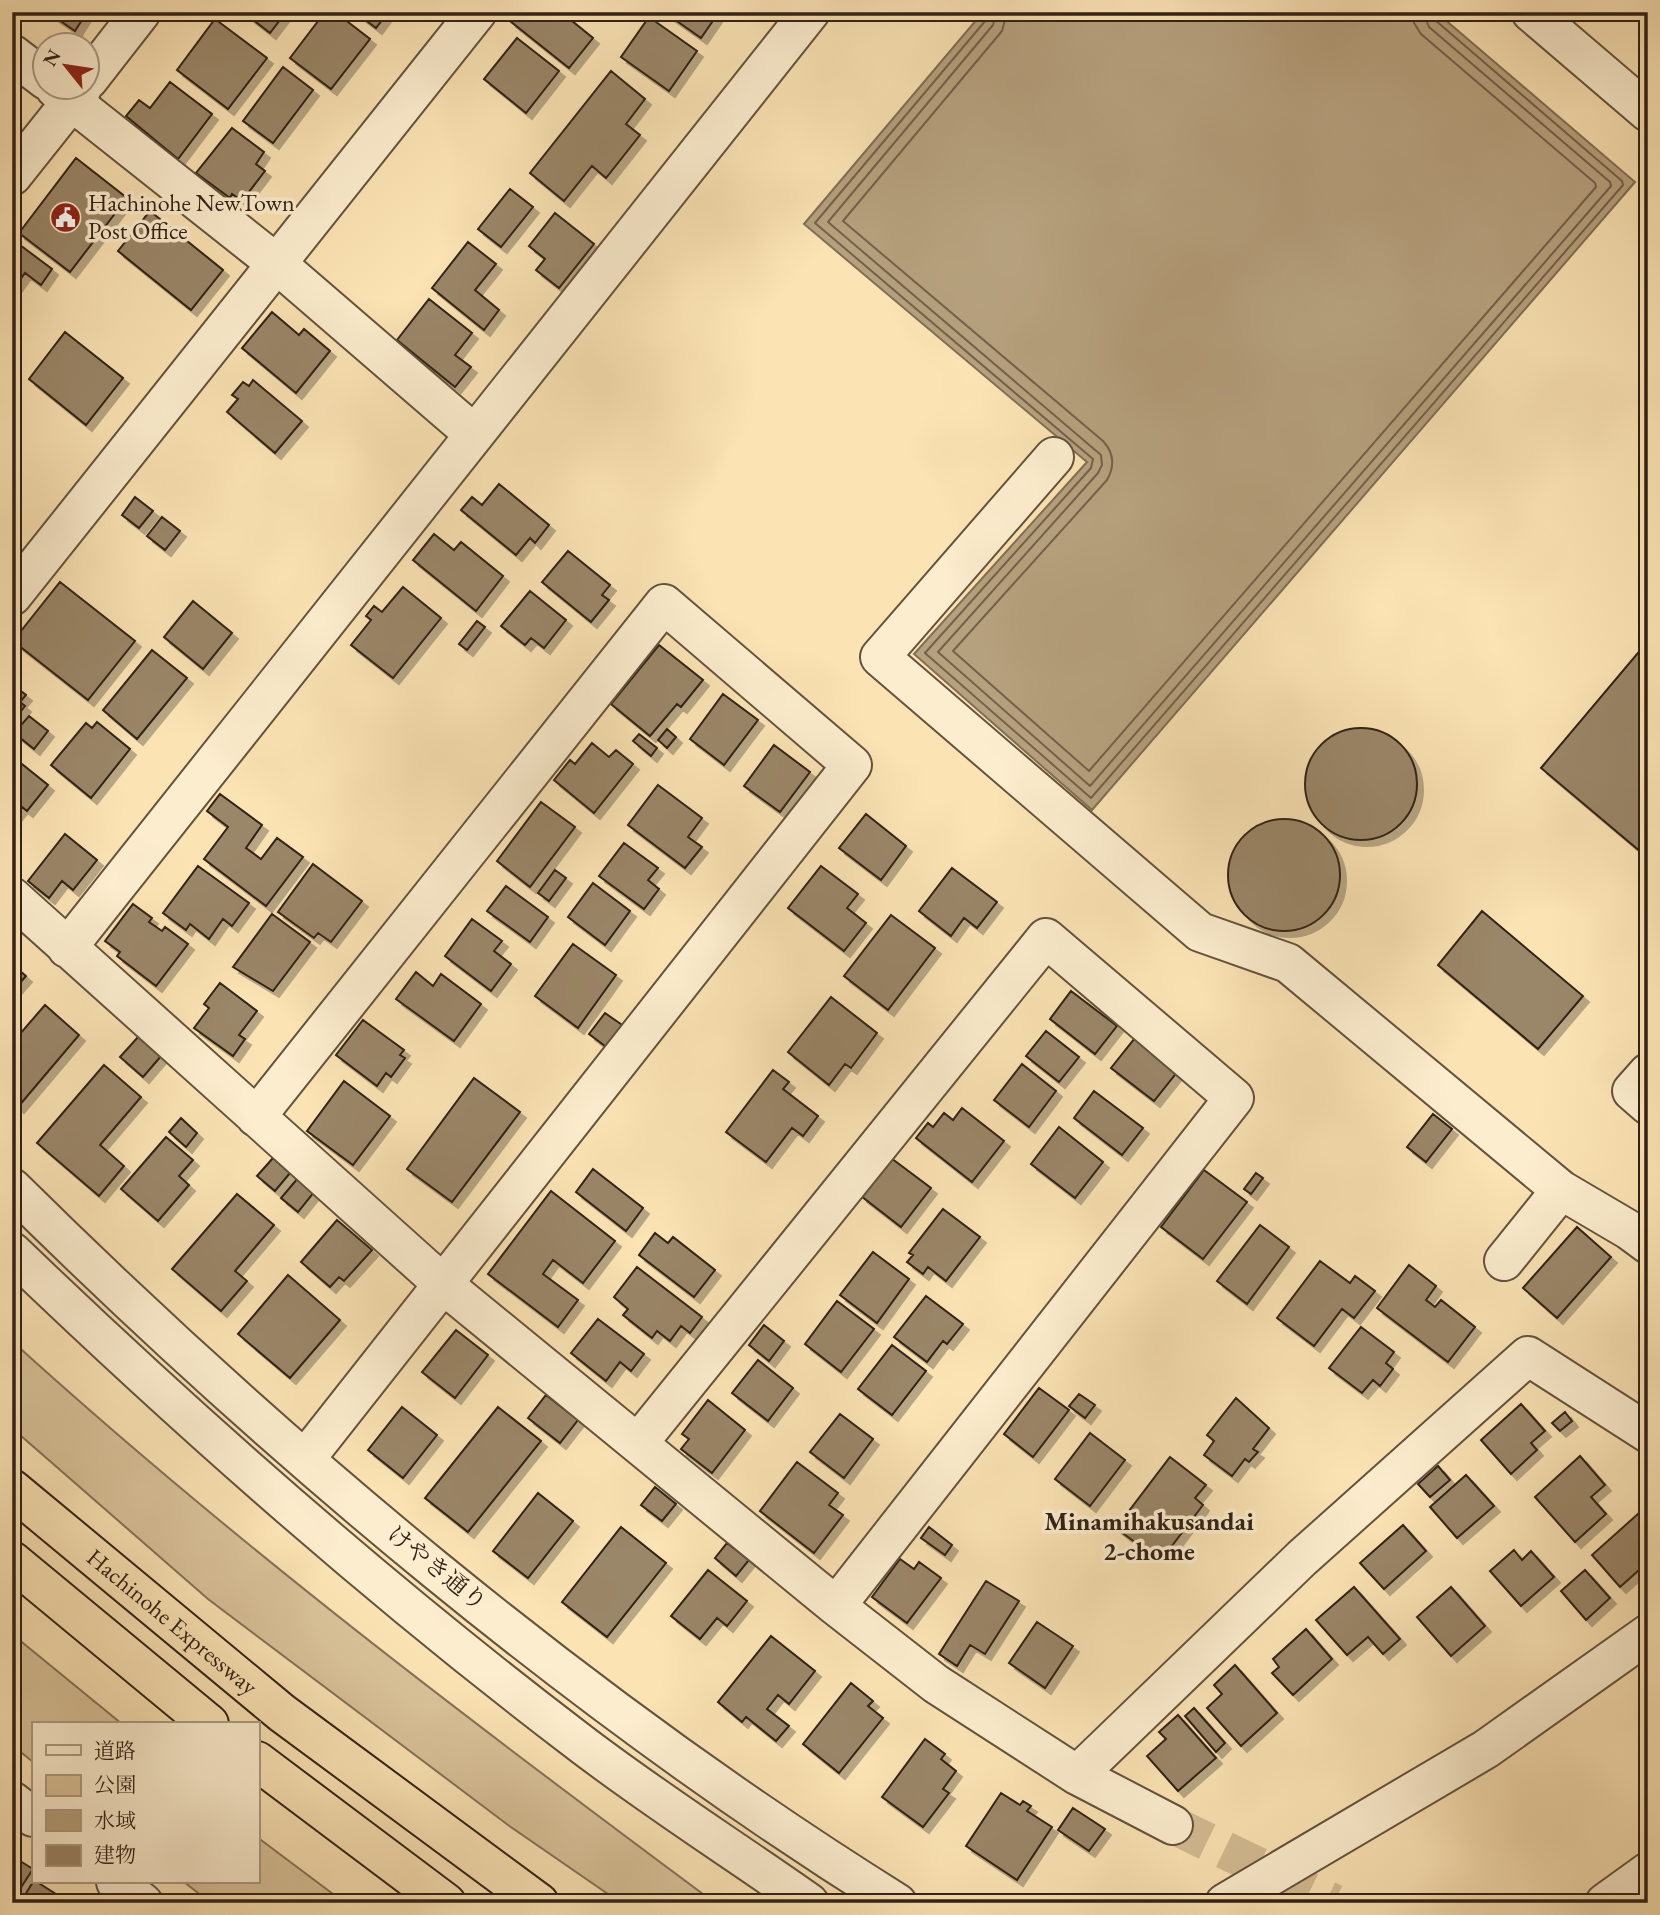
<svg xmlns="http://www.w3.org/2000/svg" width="1660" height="1915" font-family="'EB Garamond','Noto Serif JP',serif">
<defs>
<filter id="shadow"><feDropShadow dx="6" dy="6" stdDeviation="0" flood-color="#0004"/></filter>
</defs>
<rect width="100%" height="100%" fill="#fbe3b4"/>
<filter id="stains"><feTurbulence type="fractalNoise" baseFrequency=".00286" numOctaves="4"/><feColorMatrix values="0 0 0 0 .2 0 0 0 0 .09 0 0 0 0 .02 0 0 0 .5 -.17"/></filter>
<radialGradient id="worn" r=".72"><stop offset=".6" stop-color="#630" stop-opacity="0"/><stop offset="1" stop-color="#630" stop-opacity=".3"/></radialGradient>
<path fill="#d9c299" stroke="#857258" stroke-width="2" d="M12,1341C234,1543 474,1724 715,1903H621L508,1825L208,1599L12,1428Z
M12,1634L122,1724H33V1762L12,1745Z
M257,1837L345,1903H211L184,1882H257Z"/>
<path fill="#b6a17e" stroke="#816e54" stroke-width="2" d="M983,12H1436L1635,182L1092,810L914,654L1087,462L804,224Z"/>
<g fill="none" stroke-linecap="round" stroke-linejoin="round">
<path stroke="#74614a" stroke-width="2" d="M988,12L986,20L815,223L1093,459L1091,468L925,653L1091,798L1623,185L1622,181L1435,20L1432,12
M997,12L993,25L828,222L1101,455L1102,465L1098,473L938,652L1090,786L1611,186L1610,182L1429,27L1423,12
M1007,12L1002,31L843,221L1103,441C1114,453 1115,466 1107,480L953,651L1089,771L1596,187L1595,183L1421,34L1414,23L1413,12"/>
</g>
<path fill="#9a8668" stroke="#312116" stroke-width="2" filter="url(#shadow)" d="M55,12H87L75,31L53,16Z
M243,12H286L270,33Z
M325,12H335L370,39L331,89L290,58Z
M355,12H388L376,28Z
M517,12H561L593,38L569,68L510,21Z
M664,12H719L701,38Z
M649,17L697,51L669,91L621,57Z
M215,19L267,58L228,109L177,70Z
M517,38L559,71L526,113L484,79Z
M283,67L313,90L273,143L243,121Z
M611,71L645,99L626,124L640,135L606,178L592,166L564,201L530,173Z
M170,82L212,114L178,159L126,116L139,100L150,108Z
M232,128L264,152L256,164L265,171L242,201L232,194L230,198L196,173Z
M76,158L127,198L70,272L19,233Z
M510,189L533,207L501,247L478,229Z
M150,211L223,270L191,310L118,251Z
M555,213L594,244L559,288L536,270L545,259L529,246Z
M12,239L52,269L41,285L25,273L15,287L12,285Z
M468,242L496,264L475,290L499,310L484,330L432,288Z
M429,299L472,333L455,355L471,367L455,387L397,340Z
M272,312L299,335L304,329L330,351L296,393L242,348Z
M65,332L123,378L86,425L29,379Z
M253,380L302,421L275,453L227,412L238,399L232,395L243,382L249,386Z
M499,484L549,525L535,543L530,538L516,555L461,510L472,497L482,505Z
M135,497L153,511L139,528L122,515Z
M162,517L180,531L165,550L147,536Z
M434,534L454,550L461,542L503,576L476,611L413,560Z
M568,551L610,585L602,595L609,600L591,622L542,582Z
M60,582L135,641L88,700L13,641Z
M403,587L441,618L393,678L351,645L371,620L366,616L374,606L382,612Z
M530,591L566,620L544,648L531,638L525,645L501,626Z
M193,601L232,633L203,669L164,637Z
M477,621L485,627L467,650L459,644Z
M1648,641V858L1541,768Z
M659,645L703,680L681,707L677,704L650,736L611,704Z
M152,650L187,678L137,739L103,710Z
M12,684L26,695L20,702L25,706L12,723Z
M723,694L758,720L724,765L690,739Z
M29,716L48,731L34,749L14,733Z
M97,722L130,749L91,798L51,765L86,723L92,728Z
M1305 784a56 56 0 1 1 112 0a56 56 0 1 1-112 0Z
M667,729L676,737L667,748L658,740Z
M639,734L657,748L651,756L633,741Z
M592,743L609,757L616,750L633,764L594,813L554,780L570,760L575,764Z
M774,745L810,772L780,812L744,786Z
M12,756L48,785L27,811L22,807L12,819Z
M658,785L702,818L688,837L702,847L685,868L628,825Z
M220,794L262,825L246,848L261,859L277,838L303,857L266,906L204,859L228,827L207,811Z
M541,802L575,827L530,887L497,861Z
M866,814L906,846L881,880L839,848Z
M1228 875a56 56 0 1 1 112 0a56 56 0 1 1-112 0Z
M65,834L97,860L73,890L62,881L49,898L28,881Z
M624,843L658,868L648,880L659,889L644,909L599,876Z
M313,864L362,901L331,942L318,933L314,938L278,912Z
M198,866L249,903L232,926L223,919L209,939L190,924L186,930L163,913Z
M821,866L858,894L847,908L866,923L844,951L788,908Z
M952,868L997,902L977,928L964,918L951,936L919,911Z
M555,870L566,878L549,901L538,893Z
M593,883L630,911L605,945L568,917Z
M506,886L548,917L530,942L487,911Z
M133,904L152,918L149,922L162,931L165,927L188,944L156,986L117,956L120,952L105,941Z
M1482,911L1583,996L1538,1049L1438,965Z
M272,914L310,942L273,991L233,967Z
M891,915L935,948L888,1010L844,976Z
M472,919L502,941L494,951L511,964L491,991L445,956Z
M573,944L616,975L578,1028L535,996Z
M12,964L26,976L12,992Z
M416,972L433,986L441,974L481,1004L454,1041L396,999Z
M220,983L257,1011L239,1035L245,1039L233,1056L194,1028L209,1008L204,1004Z
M1071,991L1117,1026L1095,1054L1050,1019Z
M831,997L877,1033L851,1068L845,1064L829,1085L788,1052Z
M45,1005L79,1035L18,1107L12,1102V1043Z
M605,1013L625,1027L609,1049L589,1034Z
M363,1020L404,1050L400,1055L405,1058L391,1077L386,1073L377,1086L336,1055Z
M1046,1031L1079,1057L1059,1082L1026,1056Z
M139,1036L162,1055L143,1077L120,1057Z
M1135,1038L1178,1071L1154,1101L1111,1068Z
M1022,1064L1056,1091L1029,1127L994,1100Z
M104,1065L141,1097L100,1145L124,1166L99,1196L37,1143Z
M773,1070L789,1082L783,1089L818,1116L803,1136L792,1128L766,1162L726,1132Z
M474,1078L520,1112L452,1202L407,1169Z
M344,1081L390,1116L353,1165L307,1131Z
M1094,1091L1143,1128L1122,1155L1074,1118Z
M962,1108L1004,1141L972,1182L916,1138L928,1123L933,1127L944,1113L953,1120Z
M1433,1114L1452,1129L1426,1162L1407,1147Z
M181,1118L197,1133L186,1147L169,1132Z
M1059,1127L1103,1162L1075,1198L1031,1164Z
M166,1137L193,1160L179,1176L189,1185L158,1221L121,1189Z
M273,1158L290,1173L275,1191L257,1176Z
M891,1158L931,1188L901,1227L861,1196Z
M593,1169L643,1208L626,1231L576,1192Z
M1204,1170L1247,1202L1203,1259L1161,1227Z
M1256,1173L1263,1178L1251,1194L1244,1189Z
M298,1178L314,1192L298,1212L281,1198Z
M551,1191L615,1241L583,1283L553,1260L543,1274L578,1300L558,1327L488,1274Z
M237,1194L274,1225L235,1271L247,1281L221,1311L172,1269Z
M943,1209L980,1237L946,1281L928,1267L923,1274L907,1262L913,1255L909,1253Z
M337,1220L372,1250L344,1281L339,1277L330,1287L301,1262Z
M1260,1225L1289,1247L1247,1304L1217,1281Z
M1577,1227L1611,1257L1557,1318L1523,1288Z
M655,1233L668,1243L673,1237L715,1270L694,1297L639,1255Z
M873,1252L909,1279L877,1323L840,1295Z
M1320,1261L1350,1283L1355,1276L1375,1291L1354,1318L1342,1309L1314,1346L1277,1318Z
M1409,1265L1436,1286L1426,1300L1435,1307L1441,1300L1475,1327L1448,1362L1377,1308Z
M637,1267L702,1317L690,1333L681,1326L670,1341L657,1331L652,1338L623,1315L628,1309L614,1297Z
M288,1275L340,1320L290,1378L238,1334Z
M926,1296L963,1324L947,1344L943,1341L927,1362L894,1337Z
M837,1301L874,1329L841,1372L805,1344Z
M598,1319L644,1354L631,1371L620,1362L606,1381L571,1353Z
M764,1325L784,1341L769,1361L749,1345Z
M1361,1327L1394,1352L1386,1363L1393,1369L1380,1386L1373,1380L1362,1393L1329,1368Z
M456,1330L488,1355L455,1398L422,1372Z
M892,1345L926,1371L892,1415L858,1389Z
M758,1360L793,1388L768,1421L732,1393Z
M1039,1388L1069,1410L1033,1457L1004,1434Z
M1079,1394L1095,1405L1085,1418L1069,1406Z
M546,1395L578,1420L560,1443L528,1418Z
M1236,1398L1269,1428L1253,1449L1258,1452L1249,1462L1245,1459L1232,1476L1204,1455L1214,1441L1207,1435Z
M708,1400L745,1430L712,1473L681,1449L689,1439L682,1434Z
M1521,1404L1545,1431L1531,1443L1537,1450L1511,1474L1481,1440Z
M402,1407L437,1435L403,1478L368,1450Z
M498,1407L541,1441L468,1532L425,1498Z
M1565,1412L1572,1421L1560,1431L1552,1423Z
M840,1414L873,1439L844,1478L810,1452Z
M1090,1433L1125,1460L1090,1506L1055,1479Z
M1580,1456L1605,1485L1591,1497L1606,1514L1575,1542L1535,1497Z
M1170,1457L1206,1485L1195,1498L1203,1505L1165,1555L1157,1548L1152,1555L1116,1528Z
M797,1462L838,1493L829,1505L843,1515L814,1553L760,1511Z
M1438,1466L1450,1480L1430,1497L1418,1484Z
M1466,1475L1494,1506L1457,1538L1430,1507Z
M655,1487L676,1504L662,1521L641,1505Z
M538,1493L573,1521L528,1578L493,1551Z
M1648,1505V1562L1620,1587L1592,1555Z
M1403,1525L1426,1551L1384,1589L1360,1563Z
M621,1527L666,1563L607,1637L562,1602Z
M929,1527L952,1545L945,1555L921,1538Z
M727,1543L749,1560L736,1576L715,1558Z
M1514,1550L1522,1560L1531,1551L1554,1577L1521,1606L1490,1571Z
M900,1559L914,1569L919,1562L941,1578L907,1623L872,1597Z
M708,1570L747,1601L727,1626L717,1618L700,1639L671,1616Z
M1585,1570L1610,1598L1586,1620L1561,1591Z
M986,1581L1019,1601L985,1654L970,1645L957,1666L939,1654Z
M1354,1587L1400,1639L1383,1654L1368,1637L1347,1655L1316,1620Z
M1451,1587L1485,1626L1451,1656L1417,1617Z
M1037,1622L1073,1646L1045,1688L1009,1663Z
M1306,1629L1332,1659L1293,1695L1272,1673L1279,1667L1273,1659Z
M771,1636L815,1671L789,1704L778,1695L767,1709L789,1726L776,1741L746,1717L742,1722L718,1702Z
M1235,1665L1277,1713L1241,1746L1207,1708L1222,1694L1214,1685Z
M851,1683L873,1701L868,1706L883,1718L839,1773L803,1744Z
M1194,1708L1225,1743L1216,1752L1185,1716Z
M1178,1715L1216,1758L1178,1791L1147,1756L1166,1739L1159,1732Z
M925,1739L945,1754L941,1759L956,1771L943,1789L949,1793L923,1827L882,1797Z
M1001,1793L1020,1805L1023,1801L1031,1806L1027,1811L1052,1827L1017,1880L966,1846Z
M1073,1808L1105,1829L1089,1851L1058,1830Z
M12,1856L33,1869L20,1889L12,1884Z
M33,1882H37L70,1903H20Z"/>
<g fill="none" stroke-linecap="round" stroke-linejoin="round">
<path stroke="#d3bc94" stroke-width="38" stroke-dasharray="38 19" stroke-linecap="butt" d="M1173,1825L1334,1903"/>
<defs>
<path id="minor" d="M1531,12L1648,112
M12,54L46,80
M88,80L141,12
M55,88L277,264L474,434
M12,176L82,88
M1054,457L880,657L1200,932L1288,963L1561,1190L1629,1230L1648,1244
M12,596L477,12
M12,897L444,1285L836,1606L936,1684L1077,1775L1173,1825
M67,948L810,12
M1648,1073L1632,1091L1648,1105
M256,1117L664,604L852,765L306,1458
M12,1188C277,1450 581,1706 897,1903
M12,1252C191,1424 378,1589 575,1739C650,1797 731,1848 809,1903
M1504,1261L1561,1190
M639,1442L1046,938L1234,1098L836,1606
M1077,1775L1302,1558L1528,1356L1648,1433
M12,1801L33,1817
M116,1882L143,1903
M1225,1903L1486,1749L1648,1634
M1605,1903L1648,1872"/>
<g id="highway">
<path id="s1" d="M12,1489L282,1713L539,1903"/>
<path d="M12,1561L209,1724"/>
<path d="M257,1761L446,1903"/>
</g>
</defs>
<use href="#minor" stroke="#64523e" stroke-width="42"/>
<use href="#highway" stroke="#312116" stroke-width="42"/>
<use href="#minor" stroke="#fcedce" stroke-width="38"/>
<use href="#highway" stroke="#fbe3b4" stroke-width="38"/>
</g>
<defs>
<symbol id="civic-disc" viewBox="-11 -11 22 22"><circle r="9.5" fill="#8f2418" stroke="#fcedce"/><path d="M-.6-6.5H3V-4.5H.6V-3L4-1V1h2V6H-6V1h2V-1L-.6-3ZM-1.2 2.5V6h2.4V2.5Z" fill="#fff"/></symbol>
</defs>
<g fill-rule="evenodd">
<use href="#civic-disc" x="48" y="200" width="35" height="35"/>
</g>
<g text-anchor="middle" stroke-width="7" stroke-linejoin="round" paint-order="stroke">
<g font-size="24" fill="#312116" stroke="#fcedce" text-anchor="start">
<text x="88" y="211">Hachinohe NewTown<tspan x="88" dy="28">Post Office</tspan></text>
</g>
<g font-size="24" fill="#312116" stroke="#fcedce">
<text transform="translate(437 1568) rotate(39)" y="8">けやき通り</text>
<text dy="8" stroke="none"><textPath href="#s1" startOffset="208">Hachinohe Expressway</textPath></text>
</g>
<g font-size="26" font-weight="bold" fill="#312116" stroke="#fcedce">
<text x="1149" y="1530">Minamihakusandai<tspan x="1149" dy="30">2-chome</tspan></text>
</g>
</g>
<rect width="1660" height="1915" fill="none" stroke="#fbe3b4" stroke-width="42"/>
<rect x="14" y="14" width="1632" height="1887" fill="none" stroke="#312116" stroke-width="3.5"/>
<rect x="21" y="21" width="1618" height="1873" fill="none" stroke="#312116" stroke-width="2"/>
<rect x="32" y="1722" width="228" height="161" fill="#fcedce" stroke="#ab9b84" stroke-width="2"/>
<rect x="46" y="1745" width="35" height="10" fill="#fcedce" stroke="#ab9b84" stroke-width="2"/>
<text x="94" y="1758" font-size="21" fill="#312116">道路</text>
<rect x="46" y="1775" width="35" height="21" fill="#d9c299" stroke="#ab9b84" stroke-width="2"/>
<text x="94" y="1792" font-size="21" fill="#312116">公園</text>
<rect x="46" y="1810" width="35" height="21" fill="#b6a17e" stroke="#ab9b84" stroke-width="2"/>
<text x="94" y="1828" font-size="21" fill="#312116">水域</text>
<rect x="46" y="1845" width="35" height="21" fill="#9a8668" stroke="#ab9b84" stroke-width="2"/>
<text x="94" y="1862" font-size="21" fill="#312116">建物</text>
<g transform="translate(66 66) rotate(300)"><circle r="33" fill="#fcedce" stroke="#ab9b84" stroke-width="2"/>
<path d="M0-5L12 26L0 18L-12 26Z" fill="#8f2418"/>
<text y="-10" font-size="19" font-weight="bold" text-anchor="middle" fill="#312116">N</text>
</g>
<rect width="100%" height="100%" filter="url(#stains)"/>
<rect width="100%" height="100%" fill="url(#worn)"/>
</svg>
